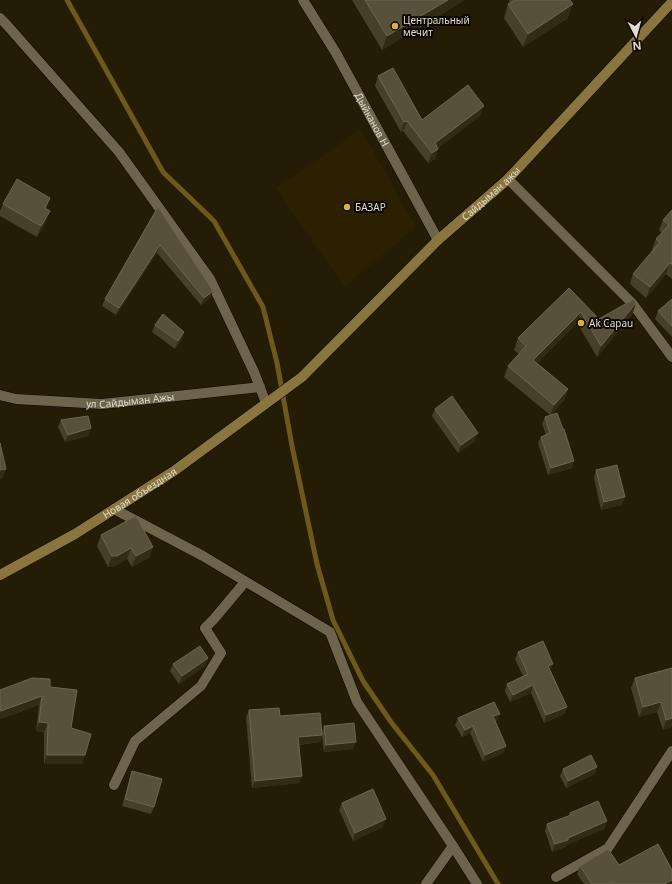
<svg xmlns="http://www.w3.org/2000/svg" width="672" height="884" font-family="'Noto Sans',sans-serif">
<rect width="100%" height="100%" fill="#241c05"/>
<path fill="#2b2001" d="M361,129L416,227L344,287L276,188Z"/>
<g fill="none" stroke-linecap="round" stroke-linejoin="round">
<path stroke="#6e591c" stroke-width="5" d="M67,0L163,172L214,221L263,307L277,363L292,446L317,564L333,620L363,681L391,722L433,775L498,884"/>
<defs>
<g id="street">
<path id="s1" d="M303,0L336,53L438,240"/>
<path d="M0,18L6,24L119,152L210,279L254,372L266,403"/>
<path d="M508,179L632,303L672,357"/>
<path id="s2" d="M0,395L16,399L102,404L260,387"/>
<path d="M114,509L203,556L330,632L357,702L453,846L477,884"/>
<path d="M114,785L135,741L201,686L221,653L205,628L214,619L245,582"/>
<path d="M556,877L608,848L672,751"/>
<path d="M426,884L453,846"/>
</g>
<g id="secondary">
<path id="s3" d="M0,575L75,534L174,471L302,377L438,240L508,179L672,2"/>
</g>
</defs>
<use href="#street" stroke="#0d0600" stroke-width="11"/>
<use href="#secondary" stroke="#0d0600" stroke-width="11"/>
<use href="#street" stroke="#6e644b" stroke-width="10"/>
<use href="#secondary" stroke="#89763f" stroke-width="10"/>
</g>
<path fill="#473f28" d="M352,0H465L382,50Z
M509,0H570L568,18L523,47L504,18L508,4L510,3Z
M378,76L422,120L480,116L438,148L435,159L428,163L403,131L401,132L375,86Z
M3,204L46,209V222L37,237L0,216V211Z
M158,207L213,291L210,298L201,305L157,253L116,315L102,306L105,299Z
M672,210V279L666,274L646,298L630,284L633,274L653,250L652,249L656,239L662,233L659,230L663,220Z
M569,288L599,319L636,303L632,315L597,357L577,323L537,363L568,389L564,400L551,415L572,468L548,475L538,443L541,437L546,435L542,424L545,417L550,415L504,377L508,366L519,354L514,350L518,338Z
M672,299V337L655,319L658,311Z
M155,325L182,339L175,349L152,332Z
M435,409L475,441L458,453L432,416Z
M61,420L91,428L88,436L65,442L58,427Z
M596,470L622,505L601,510L594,478Z
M101,535L153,547L149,558L132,567L127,559L113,567H108L97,546Z
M518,652L550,670L567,707L564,714L544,723L531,693L510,702L505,691L507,684L523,676L515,659Z
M208,658L205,666L179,684L170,671L173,664Z
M672,668V727L663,730L657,712L639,717L631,688L635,678Z
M50,687L71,728L82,764H44V732L36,731L39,705L0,719V690Z
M249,710L280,716L322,732L324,726L353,749L324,752L322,736L320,742L299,745L302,776L299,783L252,788L246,718Z
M458,718L497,721H495L506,746L503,753L483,762L470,733L462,737L455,725Z
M563,769L595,774L566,788L560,776Z
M132,771L154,807L151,814L122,806L130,779Z
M342,803L383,827L353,841L339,810Z
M570,813L607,821L604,829L566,845L565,847L552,852L545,831L547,824L569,816Z
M619,865L672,884H584L577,874L580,866Z"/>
<path fill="#322a13" d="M448,0H465L382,50L387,36Z
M573,4L568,18L523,47L528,34Z
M484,106L480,116L431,153L435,143Z
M407,121L403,131L401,132L404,122Z
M438,149L435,159L428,163L432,153Z
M50,198L46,209L45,208Z
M50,211L46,222L37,237L41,226Z
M160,245L157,253L116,315L119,308Z
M670,263L666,274L646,298L650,287Z
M213,291L210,298L201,305L204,298Z
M636,303L632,315L597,357L601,346Z
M581,312L577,323L529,371L533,360Z
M184,332L182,339L175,349L178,341Z
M568,389L564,400L550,416L554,405Z
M91,428L88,436L65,442L68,435Z
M478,433L475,441L458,453L461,445Z
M574,461L572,468L548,475L551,468Z
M6,469L3,478L0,479V470Z
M625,497L622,505L601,510L604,502Z
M153,547L149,558L132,567L136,556Z
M131,548L127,559L113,567H108L112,556Z
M208,658L205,666L179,684L182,676Z
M553,664L550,671L548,666Z
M533,685L531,693L510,702L513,695Z
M42,696L39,705L0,719V714L1,711Z
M661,702L657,712L639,717L643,707Z
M567,707L564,714L544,723L546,715Z
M500,714L497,721L491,723L493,716Z
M672,718V727L663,730L666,720Z
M39,722L48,723L44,732L36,731Z
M473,726L470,733L462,737L465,730Z
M322,735L320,742L295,745L298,737Z
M356,742L353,749L324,752L326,745Z
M506,746L503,753L483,762L485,755Z
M47,755H85L82,764H44Z
M597,767L595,774L566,788L568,781Z
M302,776L299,783L252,788L255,781Z
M386,819L383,827L353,841L355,833Z
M607,821L604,829L566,845L565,847L552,852L555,844Z
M672,880V884H664Z"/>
<path fill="#58503a" stroke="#6d6551" d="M365,0H448L387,36Z
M515,0H570L573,4L528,34L508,4Z
M393,68L422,120L468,85L484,106L435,143L438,149L432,153L407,121L404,122L378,76Z
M17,179L50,198L45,208L50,211L41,226L3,204Z
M158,207L213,291L204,298L160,245L119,308L105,299Z
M672,210V264L670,263L650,287L633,274L660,242L656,239L669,225L663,220Z
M569,288L599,319L634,299L636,303L601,346L581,312L533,360L568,389L554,405L508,366L526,346L518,338Z
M672,299V326L658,311Z
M163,314L184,332L178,341L155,325Z
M452,396L478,433L461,445L435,409Z
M557,413L563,429H564L574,461L551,468L541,437L550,433L545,417Z
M88,416L91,428L68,435L61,420Z
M0,443L6,469L0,470Z
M617,465L625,497L604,502L596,470Z
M136,516L153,547L136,556L131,548L117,556H112L101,535Z
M543,641L553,664L548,666L567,707L546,715L533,685L513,695L507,684L528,674L518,652Z
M200,646L208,658L182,676L173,664Z
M672,668V718L666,720L661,702L643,707L635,678Z
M32,678L50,679V687L77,690L71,728L91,734L85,755H47L48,723L39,722L42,696L1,711L0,709V690Z
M494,702L500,714L493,716L506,746L485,755L473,726L465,730L458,718Z
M279,708L280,716L320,713L322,735L298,737L302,776L255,781L249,710Z
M354,723L356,742L326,745L324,726Z
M591,755L597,767L568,781L563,769Z
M132,771L162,779L154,807L125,799Z
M373,789L386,819L355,833L342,803Z
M598,801L607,821L568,838V840L555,844L547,824L571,815L570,813Z
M658,844L672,870V880L664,884H614L613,882L611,884H592L580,866L608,849L619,865Z"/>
<g fill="#dbb233" stroke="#0a0701" stroke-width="1.5">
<circle cx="395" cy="26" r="4"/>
<circle cx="347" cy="207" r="4"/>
<circle cx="581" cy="323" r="4"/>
</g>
<g text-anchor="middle" stroke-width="4" stroke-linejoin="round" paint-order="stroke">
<g font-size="10" fill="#e0dbcd" stroke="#0a0701" text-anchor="start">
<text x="403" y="24">Центральный<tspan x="403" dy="12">мечит</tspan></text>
<text x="355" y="211">БАЗАР</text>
<text x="589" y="327">Ak Capau</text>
</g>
<g font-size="10" fill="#e0dbcd" stroke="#0a0701">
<text dy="4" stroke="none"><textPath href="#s1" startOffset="138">Дыйканов Н</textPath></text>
<text dy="4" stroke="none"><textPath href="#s3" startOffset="625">Сайдыман ажы</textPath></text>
<text dy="4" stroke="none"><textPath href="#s2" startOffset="131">ул Сайдыман Ажы</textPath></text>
<text dy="4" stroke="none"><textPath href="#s3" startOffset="162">Новая объездная</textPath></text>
</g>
</g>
<g transform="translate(636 36) rotate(174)" stroke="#0a0701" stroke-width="3" paint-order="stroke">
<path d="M0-3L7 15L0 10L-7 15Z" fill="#e0dbcd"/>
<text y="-6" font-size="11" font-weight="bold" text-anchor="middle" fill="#e0dbcd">N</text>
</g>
</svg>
